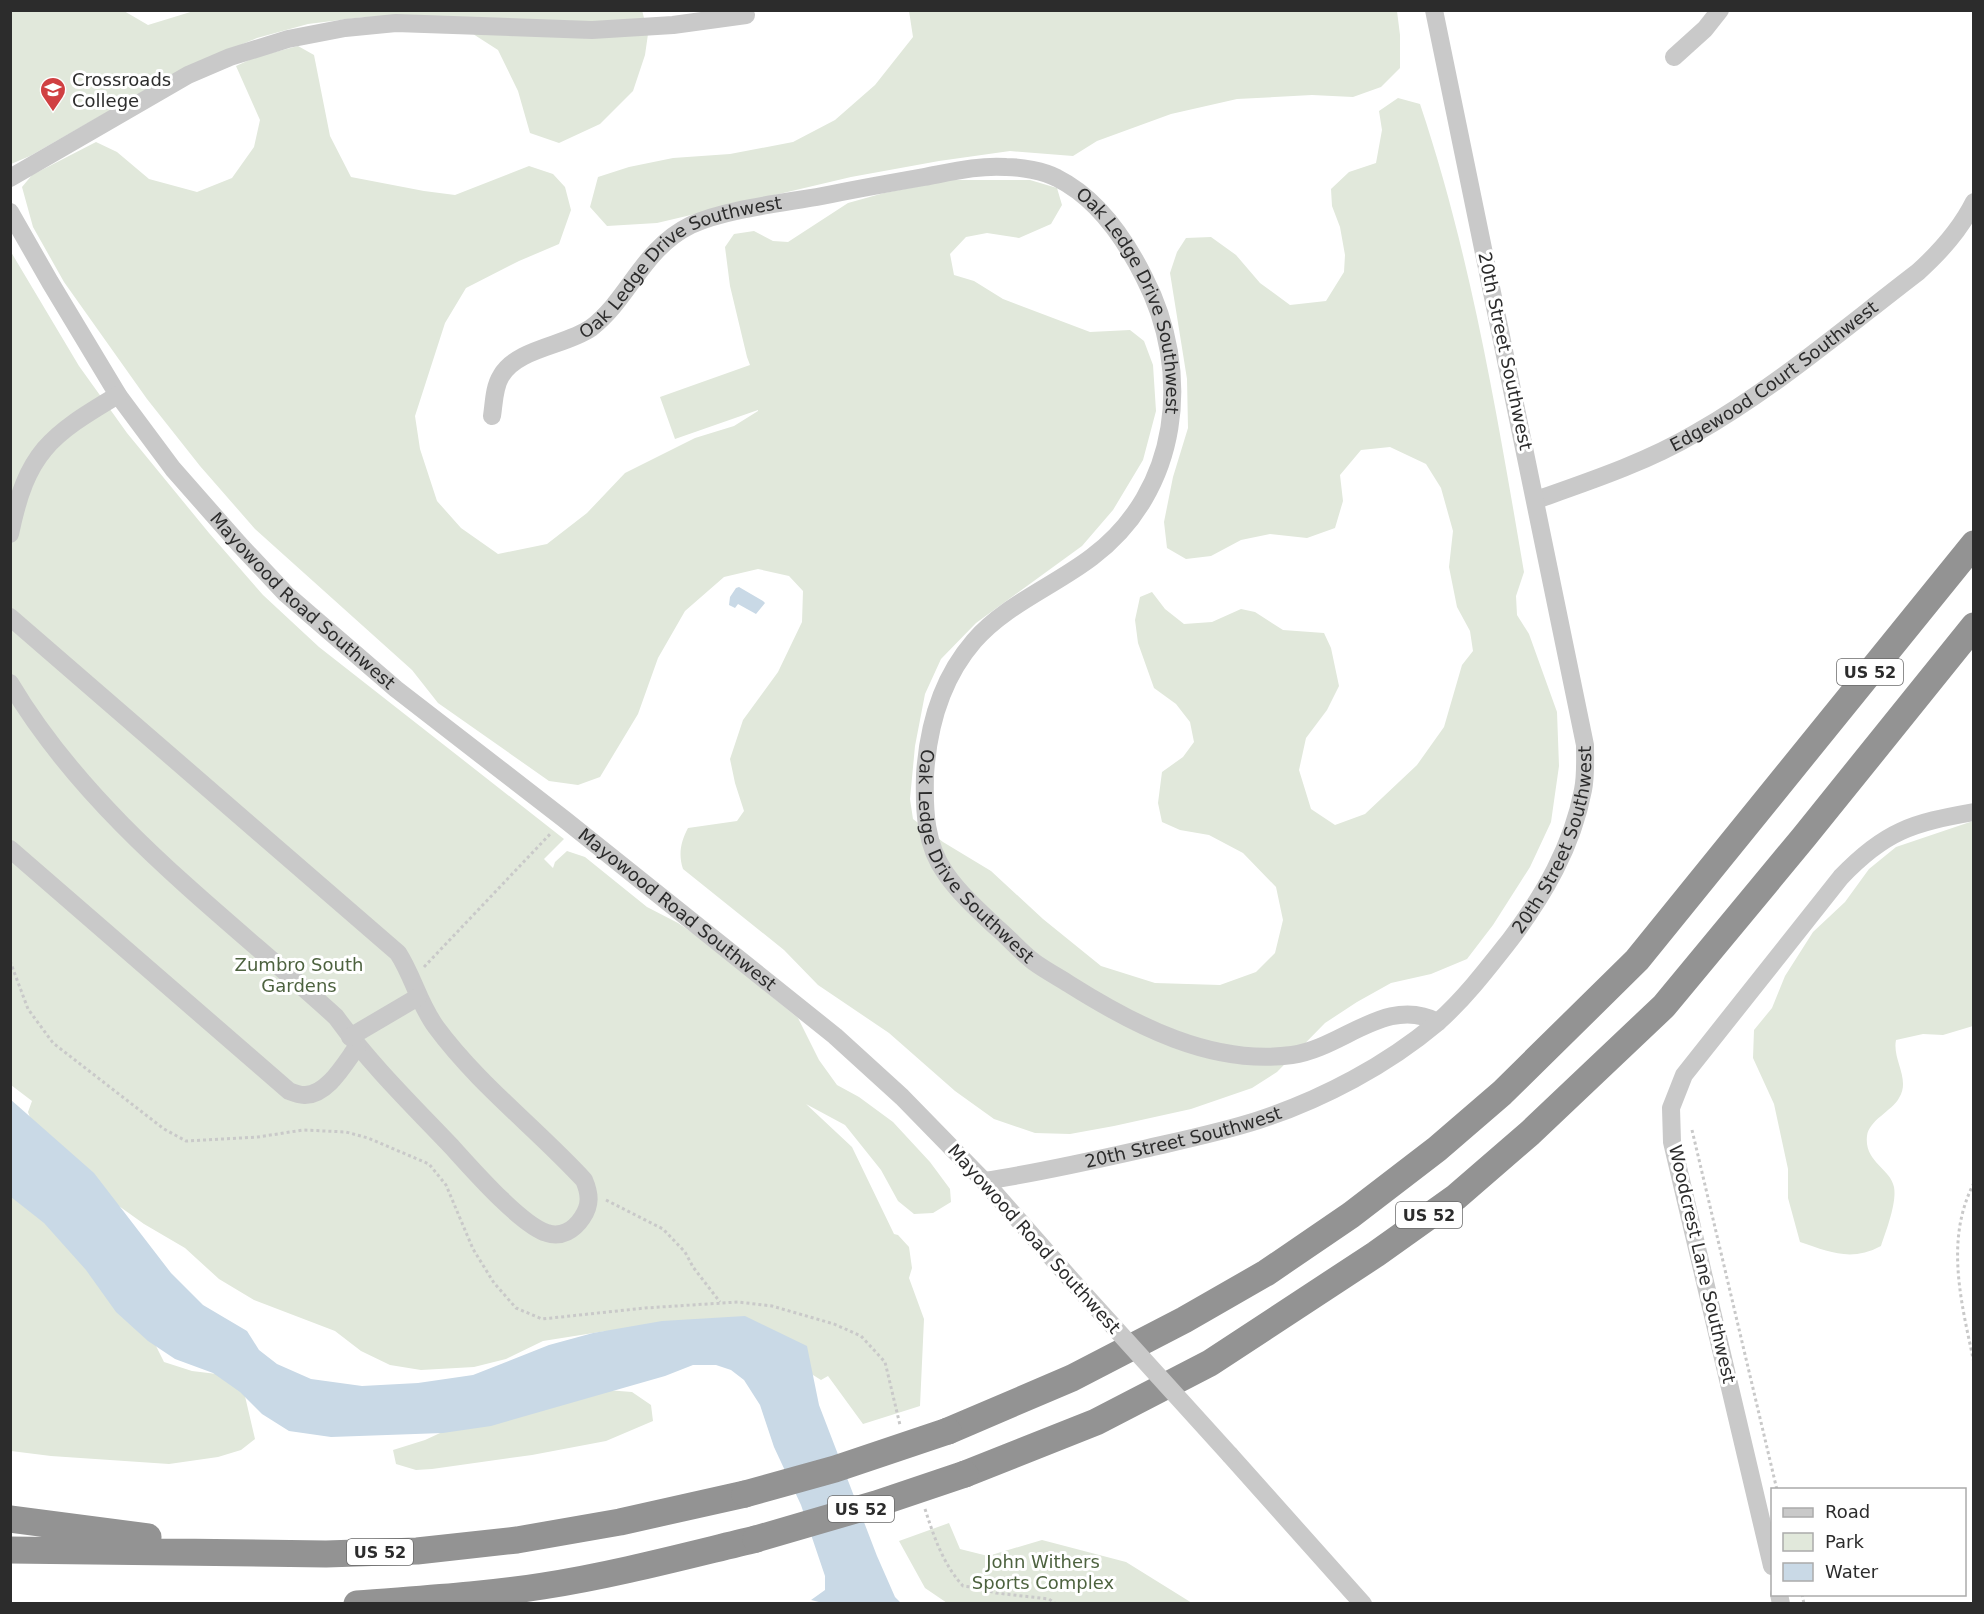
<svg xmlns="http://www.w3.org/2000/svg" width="1984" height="1614" font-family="'DejaVu Sans',sans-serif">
<rect width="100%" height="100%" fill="#fff"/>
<path fill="#e1e8db" d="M197,10H642L648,34L645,55L633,91L600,124L559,143L530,133L518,91L498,50L445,16L364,17L308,24L257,38L186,67L30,156L11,164V11H124L148,25Z
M909,11H1397L1400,35V68L1381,87L1353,97L1312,95L1237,99L1171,114L1097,141L1073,156L1010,151L939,161L851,177L657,223L607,226L590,207L598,177L629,167L673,158L730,154L793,142L835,120L875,85L913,37Z
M298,46L314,55L330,136L351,177L424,191L455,195L529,166L553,174L565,187L571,210L559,244L519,261L466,288L445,323L415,416L420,449L437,501L461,528L498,554L547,544L587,513L625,473L695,438L734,426L758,411V410L675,439L660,397L750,365L747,357L730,286L725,247L734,234L754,231L773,241L788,242L848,203L884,193L951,180H1030L1057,188L1062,205L1051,224L1019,238L987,233L966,237L950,254L954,275L974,281L1003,299L1090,332L1130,330L1144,341L1153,365L1156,411L1143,460L1113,510L1082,546L976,623L941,659L925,694L915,746L910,799L913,819L943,842L991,871L1043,919L1101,966L1155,983L1220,985L1256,972L1275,953L1283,920L1276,887L1243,853L1209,835L1180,830L1162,822L1158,803L1162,772L1183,757L1194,742L1190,722L1176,704L1154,688L1138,643L1135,620L1140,597L1152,592L1165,609L1184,624L1212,622L1241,609L1255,612L1283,630L1324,633L1331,648L1339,686L1327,710L1306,738L1299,770L1311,809L1335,825L1365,814L1417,765L1444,727L1462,665L1473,651L1470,631L1457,607L1449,567L1453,531L1441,488L1426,464L1390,447L1361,450L1340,475L1343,501L1335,528L1307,538L1270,534L1241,540L1211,556L1186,559L1167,548L1164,522L1173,477L1188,428L1187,379L1170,273L1177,252L1186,238L1211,237L1236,255L1260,283L1290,305L1326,301L1344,272L1345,255L1340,227L1332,206L1331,189L1349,172L1376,163L1382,130L1379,111L1398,98L1420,104C1471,256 1497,414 1524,572L1516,596L1517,615L1529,634L1557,712L1559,766L1551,822L1530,867L1493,925L1467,959L1431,974L1391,983L1357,1002L1325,1023L1277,1072L1252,1088L1191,1109L1114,1126L1070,1134L1035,1133L994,1119L955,1091L889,1033L818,985L784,950L683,869C678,854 681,841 688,828L737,821L744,811L735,783L730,759L743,720L778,672L802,622L803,591L789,576L758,569L724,577L685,611L658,658L638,714L600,777L578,785L549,781L438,703L412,670L255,529L200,466L147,399L64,282L33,227L22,187L32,175L96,142L117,152L149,179L197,192L232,178L254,147L260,120L236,66L256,57Z
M11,252L79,366L127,433L209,533L263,595L319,647L564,839L544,859L553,868L555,862L567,851L585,857L647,907L678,923L706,942L798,1018L819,1060L837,1085L859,1097L893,1122L930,1162L950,1189L951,1202L933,1213L914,1214L898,1201L881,1170L845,1125L806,1104L852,1147L894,1234L898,1235L909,1247L912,1268L909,1278L924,1319L920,1406L863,1424L828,1376L821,1380L797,1365L606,1331L543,1341L506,1359L474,1367L421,1370L390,1365L361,1351L335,1331L254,1300L219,1279L185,1248L144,1224L98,1191L37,1137L28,1112L32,1101L11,1085Z
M1973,821V1026L1943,1035L1923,1034L1896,1040C1892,1060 1911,1079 1899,1098C1892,1111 1869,1120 1867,1136C1864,1162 1890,1168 1894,1187C1897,1203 1886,1231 1881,1246C1851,1262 1830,1252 1800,1242L1788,1198V1169L1774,1104L1753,1058L1754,1030L1772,1008L1785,976L1813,932L1845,902L1869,869L1896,847Z
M10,1176L148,1330L164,1362L192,1371L225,1375L244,1392L255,1439L241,1450L218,1457L169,1464L51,1456L11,1451Z
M594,1389L632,1392L651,1405L653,1421L606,1441L532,1455L432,1469L416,1470L396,1464L393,1450L425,1440L466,1421Z
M949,1523L960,1549L988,1556L1042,1540L1126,1562L1192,1603H947L925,1588L899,1541Z"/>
<path fill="#c9d9e6" d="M739,587L763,601L765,603L756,614L738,604L735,608L729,605L730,597L736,588Z
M10,1099L94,1173L171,1273L203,1305L247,1331L259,1350L277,1364L311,1379L362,1386L418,1383L473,1375L549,1345L593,1333L662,1321L745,1316L807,1346L819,1405L877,1556L895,1597L901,1603L827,1604L811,1600L825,1590V1576L801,1505L774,1447L760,1405L744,1380L731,1370L716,1365H693L665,1376L491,1426L443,1433L331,1437L289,1431L262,1414L240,1392L213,1373L175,1359L148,1341L116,1312L86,1270L44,1223L11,1197Z"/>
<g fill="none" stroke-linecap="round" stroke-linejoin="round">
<path stroke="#c9c9c9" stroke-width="3" stroke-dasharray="3 3" stroke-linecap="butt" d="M10,961L28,1009L53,1043L164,1129L186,1141L258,1137L303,1130L346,1132L368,1138L429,1164L446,1185L473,1249L494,1283L516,1308L542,1319L645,1308L738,1302L772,1306L834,1324L861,1336L885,1362L900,1425
M424,967L552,832
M1692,1130L1777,1490
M1974,1183C1944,1240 1962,1305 1974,1363
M606,1200L663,1229L685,1252L693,1267L720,1302
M925,1509C934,1537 943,1564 963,1586L980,1588L996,1593L1049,1599L1056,1604
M1802,1594L1804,1604"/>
<g stroke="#c9c9c9" stroke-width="18">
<path d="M1674,57L1705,29L1720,10"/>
<path d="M10,178L188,75L230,57L288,39L345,28L396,23L592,30L673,25L746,15"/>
<path id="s1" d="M10,212L50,282L118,395L173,469L239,544L286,594L396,689L564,819L835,1036L902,1097L984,1181L1075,1284"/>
<path id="s2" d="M492,416C494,403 494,387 501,376C517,348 565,346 591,328C630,298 642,249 691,225C725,209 784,203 822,196C856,189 890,183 924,177C951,172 979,165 1006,167C1021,167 1044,171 1057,178C1097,198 1124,237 1144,277C1193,372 1180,491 1092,557C1054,586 1005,605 974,641C942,678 928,727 925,775C924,810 925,845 946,874C960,894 979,911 996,927C1009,938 1021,952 1034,962C1045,970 1058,977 1069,984C1134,1025 1212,1066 1292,1055C1343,1048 1386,995 1438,1022"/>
<path id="s3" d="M1536,500C1590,481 1647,462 1696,433C1775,388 1846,327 1918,272C1941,251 1960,230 1974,202"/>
<path d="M10,534C27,452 49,436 118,395"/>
<path d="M10,617L398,953C413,976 419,1004 436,1027C478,1084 536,1128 584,1180C590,1194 591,1205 582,1218C574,1230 561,1238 547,1233C521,1225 472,1169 452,1147C412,1105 370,1064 336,1017C221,912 91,819 10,683"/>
<path d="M10,849L289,1091C294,1093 299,1095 304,1095C327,1096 345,1063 357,1047"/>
<path d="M350,1037L418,997"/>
<path id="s4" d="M984,1181C1038,1173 1091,1161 1144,1149C1183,1140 1222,1132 1259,1120C1323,1099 1387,1065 1438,1022C1465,998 1488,968 1510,940C1544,895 1572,847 1583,790C1586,776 1585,760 1585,745L1434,10"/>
<path d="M1230,1455L1363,1604"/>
<path d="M1772,1566L1672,1142L1671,1108L1684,1075L1841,877C1885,831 1912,823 1974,812"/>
<path d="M1779,1594L1781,1604"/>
</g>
<path stroke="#939393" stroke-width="27" d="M948,1431L1072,1378L1184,1320L1266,1273L1351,1215L1437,1149L1502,1093L1637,960L1974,544
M965,1474L1096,1422L1210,1363L1376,1254L1456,1197L1530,1133L1664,1006L1804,837L1974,626
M10,1519L148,1537
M10,1550L326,1554L417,1551L517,1540L620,1522L745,1494
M357,1604C419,1599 481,1596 543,1586C614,1575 685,1556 756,1539"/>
<path stroke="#c9c9c9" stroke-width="18" d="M1075,1284L1230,1455"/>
<path stroke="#939393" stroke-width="27" d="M745,1494L835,1469L948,1431
M756,1539L876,1504L965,1474"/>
</g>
<defs>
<symbol id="university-pin" viewBox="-11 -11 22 30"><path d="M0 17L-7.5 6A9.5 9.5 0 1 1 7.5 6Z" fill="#d04042" stroke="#fff"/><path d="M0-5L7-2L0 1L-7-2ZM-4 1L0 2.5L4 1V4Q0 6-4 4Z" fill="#fff"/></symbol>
</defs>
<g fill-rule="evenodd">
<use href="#university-pin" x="38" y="75" width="30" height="40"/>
</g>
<g text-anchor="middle" stroke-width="6" stroke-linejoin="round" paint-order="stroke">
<g fill="#fff" stroke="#6b6b6b" stroke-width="1.5">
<rect x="1837" y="659" width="66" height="26" rx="4.5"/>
<rect x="1396" y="1202" width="66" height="26" rx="4.5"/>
<rect x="828" y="1496" width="66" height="26" rx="4.5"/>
<rect x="347" y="1539" width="66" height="26" rx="4.5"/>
</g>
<g font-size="16" font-weight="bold" fill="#2c2c2c">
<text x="1870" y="678">US 52</text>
<text x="1429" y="1221">US 52</text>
<text x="861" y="1515">US 52</text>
<text x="380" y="1558">US 52</text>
</g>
<g font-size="18" fill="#2c2c2c" stroke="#fff" text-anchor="start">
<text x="72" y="86">Crossroads<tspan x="72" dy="21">College</tspan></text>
</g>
<g font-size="18" fill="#2c2c2c" stroke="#fff">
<text dy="6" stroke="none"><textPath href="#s2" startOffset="258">Oak Ledge Drive Southwest</textPath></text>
<text dy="6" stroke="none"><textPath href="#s2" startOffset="814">Oak Ledge Drive Southwest</textPath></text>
<text transform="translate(1505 351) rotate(78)" y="6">20th Street Southwest</text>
<text dy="6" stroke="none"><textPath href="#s3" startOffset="270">Edgewood Court Southwest</textPath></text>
<text dy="6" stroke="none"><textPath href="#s1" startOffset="490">Mayowood Road Southwest</textPath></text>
<text dy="6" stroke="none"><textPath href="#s4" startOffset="708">20th Street Southwest</textPath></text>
<text dy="6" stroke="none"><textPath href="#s2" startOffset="1497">Oak Ledge Drive Southwest</textPath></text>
<text dy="6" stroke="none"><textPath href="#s1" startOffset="976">Mayowood Road Southwest</textPath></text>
<text dy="6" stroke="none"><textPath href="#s4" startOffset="204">20th Street Southwest</textPath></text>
<text transform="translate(1034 1239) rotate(48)" y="6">Mayowood Road Southwest</text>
<text transform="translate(1702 1264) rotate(77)" y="6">Woodcrest Lane Southwest</text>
</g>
<g font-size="18" fill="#4d623f" stroke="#fff">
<text x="299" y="971">Zumbro South<tspan x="299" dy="21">Gardens</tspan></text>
<text x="1043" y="1568">John Withers<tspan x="1043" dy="21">Sports Complex</tspan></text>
</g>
</g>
<rect width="1984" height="1614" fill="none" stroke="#2c2c2c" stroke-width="24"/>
<rect x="1771" y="1488" width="195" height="108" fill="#ffffff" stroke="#ababab" stroke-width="1.5"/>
<rect x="1783" y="1508" width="30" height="9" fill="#c9c9c9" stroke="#ababab" stroke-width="1.5"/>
<text x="1825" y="1518" font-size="18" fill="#2c2c2c">Road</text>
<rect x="1783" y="1533" width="30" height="18" fill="#e1e8db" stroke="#ababab" stroke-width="1.5"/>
<text x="1825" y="1548" font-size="18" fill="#2c2c2c">Park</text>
<rect x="1783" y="1563" width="30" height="18" fill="#c9d9e6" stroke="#ababab" stroke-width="1.5"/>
<text x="1825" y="1578" font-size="18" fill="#2c2c2c">Water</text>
</svg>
